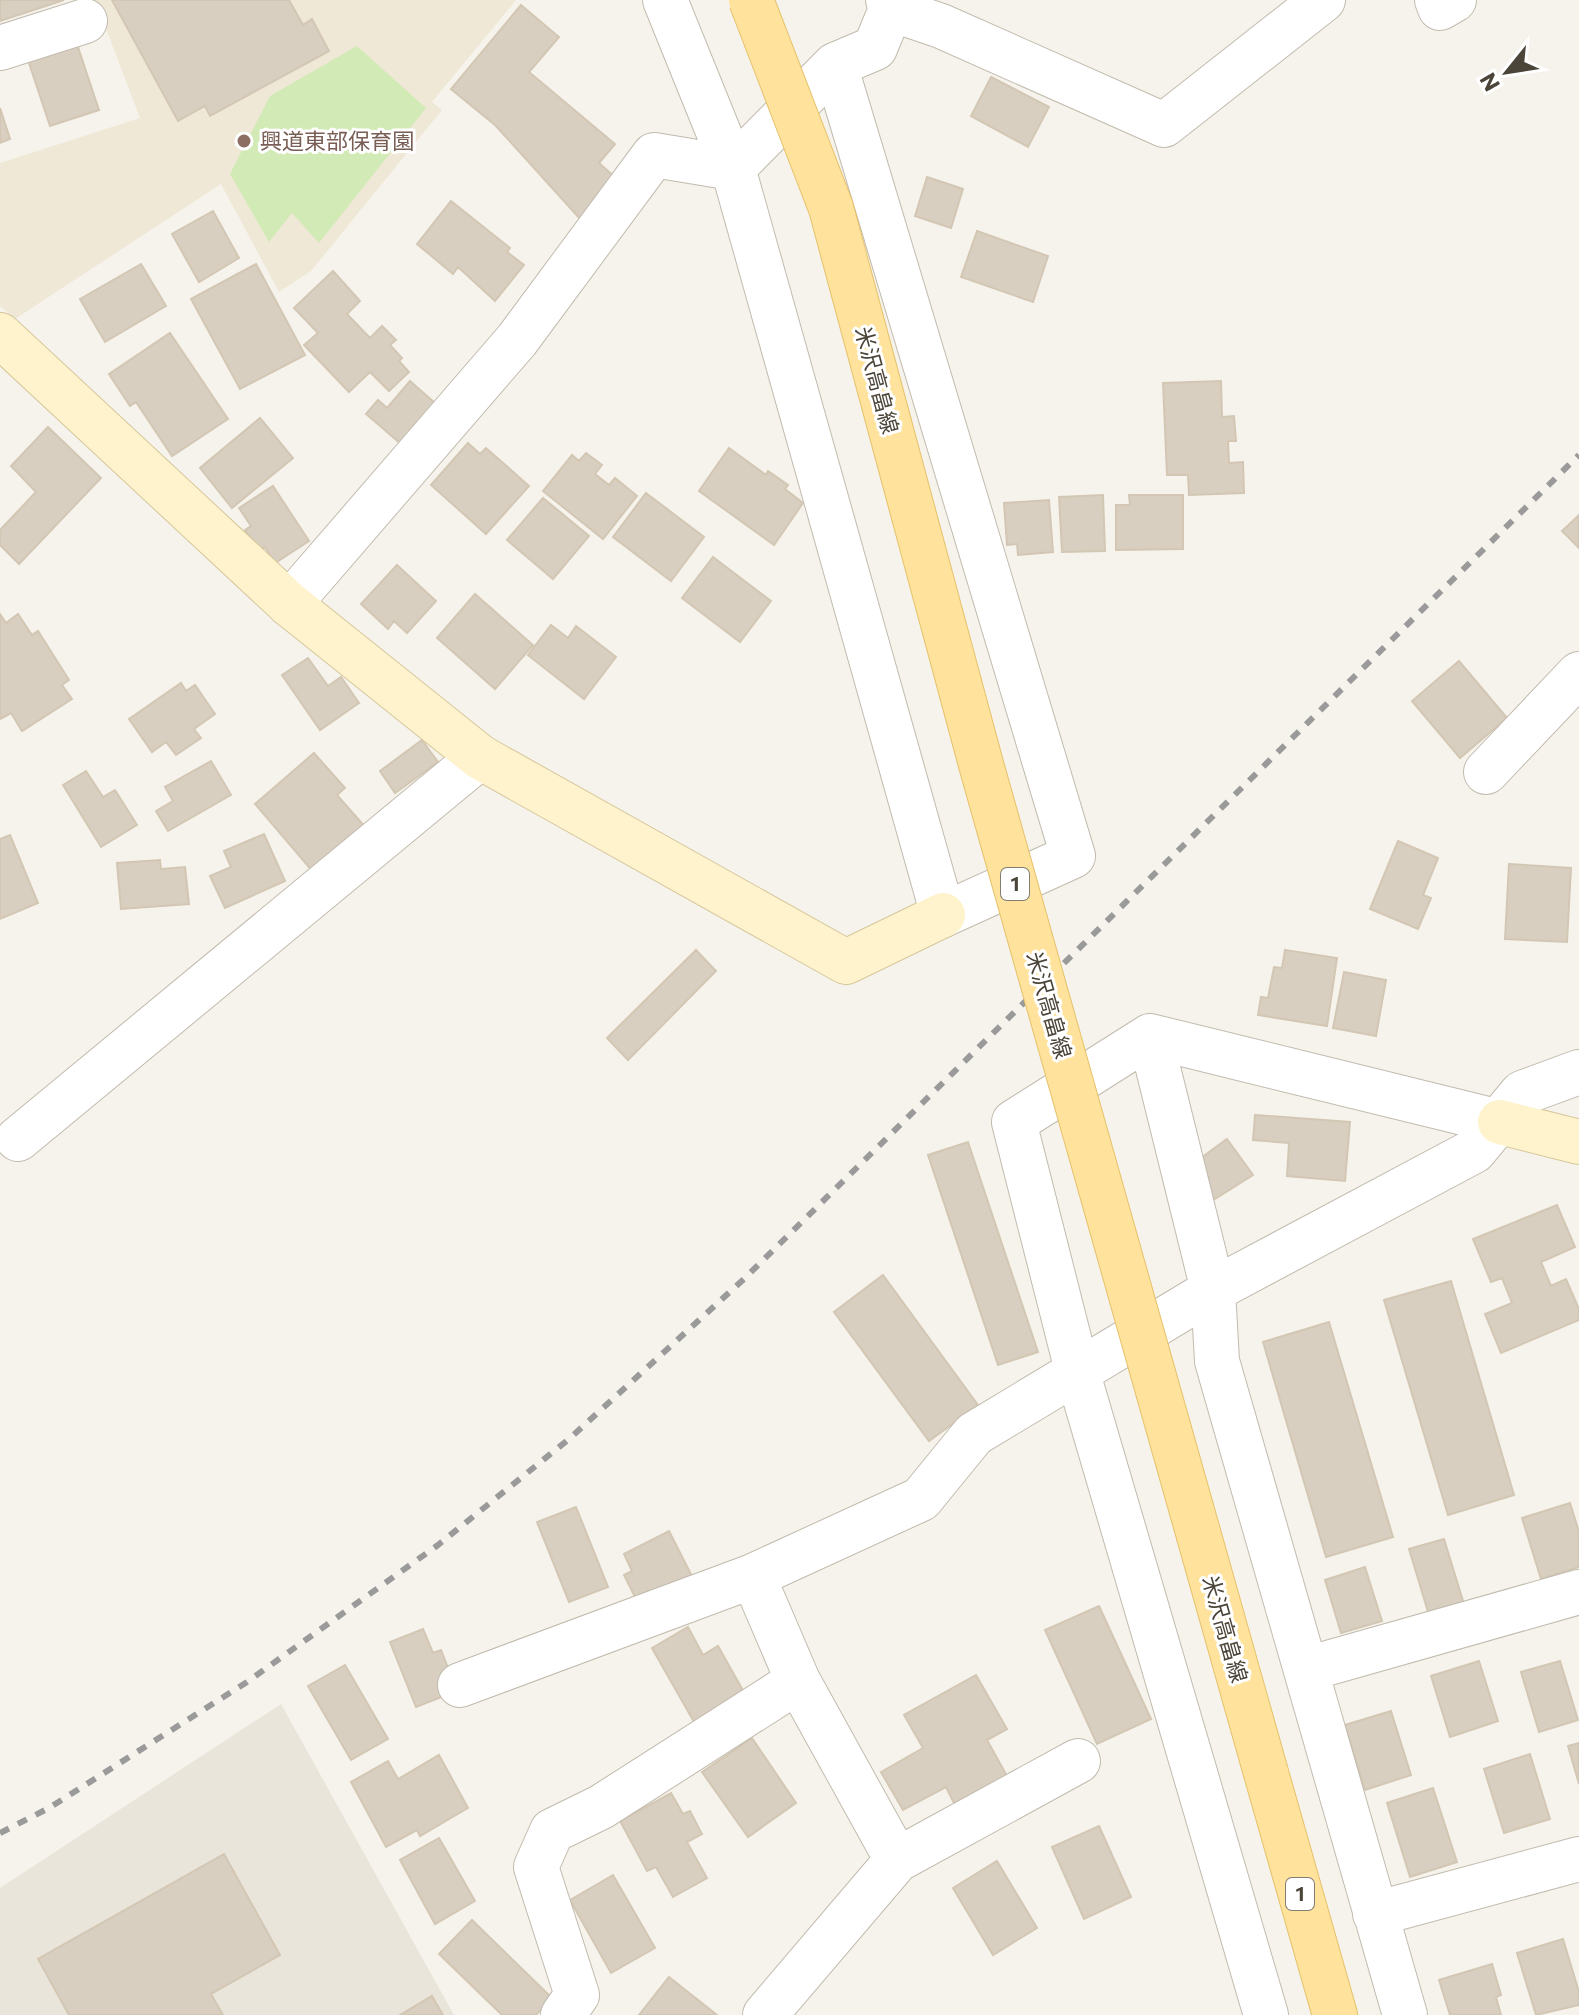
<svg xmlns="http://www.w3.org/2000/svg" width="1579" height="2015" font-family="Commissioner,'Noto Sans JP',sans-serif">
<rect width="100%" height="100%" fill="#f6f3ec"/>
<path fill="#eae5da" d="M281,1704L454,2015H0V1888Z"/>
<path fill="#efe8d6" d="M95,0H516L432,102L442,110L311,271L279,292L221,184L15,319L0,306V163L140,118Z"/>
<path fill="#d2eab5" d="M357,46L426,108L319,243L292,213L269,242L230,174L270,96Z"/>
<path fill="#d8cfc1" stroke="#d3c7b4" stroke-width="2" d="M0,0H64L0,21Z
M112,0H289L303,25L312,19L329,51L210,116L205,106L178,121Z
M521,5L559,37L529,72L615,144L599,163L616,178L581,220L495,125L451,89Z
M76,41L99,110L50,126L27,57Z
M991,77L1049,107L1028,147L971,116Z
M0,108L10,139L0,143Z
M927,177L963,189L951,228L915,216Z
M451,201L510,248L507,252L524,265L495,301L458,267L453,274L417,244Z
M213,211L239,258L199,282L172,234Z
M977,231L1048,256L1033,302L961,277Z
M141,264L166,306L105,342L80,299Z
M256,264L305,355L240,389L191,299Z
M333,271L360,301L347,314L370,338L382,326L396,340L390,345L402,358L399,361L409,372L389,391L370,372L349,392L304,345L318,333L294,308Z
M170,333L228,419L172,456L136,402L130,406L109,374Z
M410,381L435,403L401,444L366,414L378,400L387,408Z
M1221,381L1222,417L1234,416L1236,441H1228L1229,463L1243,462L1244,493L1189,495L1188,475H1167L1163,383Z
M260,418L293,458L232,508L200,468Z
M48,427L101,478L19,564L0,545V530L36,492L11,466Z
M468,443L480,454L486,448L529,486L486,534L431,485Z
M729,448L766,475L768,471L788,485L785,489L803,503L774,545L699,491Z
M586,453L602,465L595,474L609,485L615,478L637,496L603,539L543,491L572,455L579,461Z
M273,486L309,541L275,563L265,547L259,551L245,530L251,526L239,508Z
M646,493L704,537L671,581L613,537Z
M1103,495L1105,551L1062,552L1059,497Z
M1129,495H1183V549L1116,550V505H1130Z
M543,498L589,536L553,579L507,540Z
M1049,500L1053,552L1018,555L1017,544L1007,545L1004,503Z
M1579,515V548L1562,531Z
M713,557L771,601L740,642L682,598Z
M397,565L436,601L407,633L394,621L388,629L361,604Z
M475,594L533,645L495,689L437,638Z
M0,614L6,623L18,614L32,635L38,631L69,680L62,685L72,699L22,731L11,713L0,719Z
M551,625L568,638L576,626L616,657L584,699L528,655Z
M308,658L328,686L341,677L359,703L320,730L282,675Z
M1459,661L1507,718L1460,758L1412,701Z
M181,683L186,691L195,685L215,714L194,729L201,738L176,755L166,742L152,752L129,719Z
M422,740L438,762L395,793L380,771Z
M314,753L345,788L337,795L366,828L314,873L255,804Z
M211,761L231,795L168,831L156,811L173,801L165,787Z
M86,771L103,797L115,790L137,825L101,847L63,785Z
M264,834L285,881L225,908L210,876L231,867L224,851Z
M10,835L38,903L0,919V839Z
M1398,841L1438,858L1423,895L1431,898L1418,929L1370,909Z
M160,860L161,869L185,867L189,904L121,909L117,863Z
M1509,864L1571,868L1567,942L1505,939Z
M696,950L716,971L628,1060L607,1038Z
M1285,950L1337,958L1327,1026L1258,1015L1261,997L1268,998L1274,967L1282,968Z
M1344,972L1386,980L1376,1036L1333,1028Z
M1255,1115L1350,1122L1345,1181L1287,1176L1289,1143L1253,1140Z
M1227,1139L1253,1175L1215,1199L1202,1182L1209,1178L1197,1161Z
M968,1142L1038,1352L998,1365L928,1155Z
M1557,1205L1575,1247L1541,1262L1551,1286L1566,1279L1579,1309V1320L1501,1353L1485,1314L1512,1303L1502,1278L1491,1282L1473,1239Z
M883,1275L978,1405L929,1441L834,1312Z
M1451,1281L1514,1495L1448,1515L1384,1300Z
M1329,1322L1393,1537L1326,1557L1263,1342Z
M1570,1503L1579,1532V1567L1541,1579L1522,1518Z
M576,1507L608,1587L569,1602L537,1522Z
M669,1531L697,1586L637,1601L624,1575L632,1571L624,1554Z
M1444,1539L1464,1604L1429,1615L1409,1549Z
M1365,1567L1382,1621L1341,1633L1325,1580Z
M1099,1606L1151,1719L1097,1744L1045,1630Z
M688,1627L703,1655L718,1646L745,1694L694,1722L652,1648Z
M423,1629L433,1653L441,1650L457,1691L416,1707L390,1642Z
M1479,1661L1498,1721L1450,1737L1431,1676Z
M1560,1661L1578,1720L1539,1732L1521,1672Z
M345,1665L388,1739L351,1760L308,1686Z
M976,1675L1007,1729L987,1740L1007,1776L955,1805L946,1787L903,1810L881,1772L923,1748L904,1715Z
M1391,1711L1411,1775L1365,1790L1345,1725Z
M752,1738L796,1803L748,1837L702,1772Z
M1579,1743V1784L1568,1746Z
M1530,1754L1550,1819L1504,1833L1484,1769Z
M439,1755L468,1808L420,1836L417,1830L386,1847L351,1782L388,1761L398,1779Z
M1433,1788L1457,1862L1410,1877L1387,1803Z
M671,1793L683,1814L690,1811L702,1834L687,1842L707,1878L673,1897L656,1867L647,1871L620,1821Z
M1099,1826L1131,1897L1084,1919L1052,1847Z
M439,1838L475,1901L435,1924L400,1860Z
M224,1854L280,1955L211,1994L223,2015H69L38,1959Z
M997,1861L1037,1928L993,1955L953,1888Z
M613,1875L655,1948L611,1973L570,1900Z
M472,1920L552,1998L536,2015H502L439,1954Z
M1563,1939L1579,1992V2005L1536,2015L1517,1953Z
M1492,1964L1501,1995L1496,1997L1501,2015H1450L1439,1980Z
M669,1977L717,2015H639Z
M432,1996L443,2015H400Z"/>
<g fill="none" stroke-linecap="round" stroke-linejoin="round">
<defs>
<path id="street" d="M665,0L733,168L943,915L1073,856L835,65
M1437,0L1440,8L1454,0
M891,9L941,26L1164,125L1323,0
M0,48L85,21
M289,604L517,340L654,155L733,168L835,65L875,48L891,9L888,0
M1486,772L1579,674
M18,1139L480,757
M753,1576L798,1681L897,1860L765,2015
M1307,1669L1579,1592
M460,1685L753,1576L921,1499L974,1434L1213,1290L1150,1036
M897,1860L1078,1761
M1375,1914L1579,1859
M563,2015L577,1995L536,1867L552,1831L601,1807L798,1681
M1266,2015L1078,1374L1014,1122L1150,1036L1500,1122
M1405,2015L1217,1361L1213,1290L1474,1151L1522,1093L1579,1072"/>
<path id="secondary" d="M0,335L289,604L480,757L846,962L943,915
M1500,1122L1579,1142"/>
<path id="primary" d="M1266,1773L1335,2015"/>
</defs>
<use href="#street" stroke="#c2bbae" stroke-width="46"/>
<use href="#secondary" stroke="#d6c79b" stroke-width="46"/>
<use href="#primary" stroke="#e6c16a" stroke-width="46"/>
<use href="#street" stroke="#fff" stroke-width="44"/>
<use href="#secondary" stroke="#fff3cd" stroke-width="44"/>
<use href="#primary" stroke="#ffe39c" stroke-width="44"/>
<path stroke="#9a9a9a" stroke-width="6" stroke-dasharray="10 10" stroke-linecap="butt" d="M0,1833L49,1808L247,1682L438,1545L569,1439L745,1278L1579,455"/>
<defs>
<path id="primary-bridge" d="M751,0L831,208L982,768L1266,1773"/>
</defs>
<use href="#primary-bridge" stroke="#e6c16a" stroke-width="46" stroke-linecap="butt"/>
<use href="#primary-bridge" stroke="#ffe39c" stroke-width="44"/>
</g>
<circle fill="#8d6e63" stroke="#fff" stroke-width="3" cx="244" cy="141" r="8"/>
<g text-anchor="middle" stroke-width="6" stroke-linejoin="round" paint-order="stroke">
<g fill="#fff" stroke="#817c74" stroke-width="2">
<rect x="1001" y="868" width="28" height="32" rx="6"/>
<rect x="1286" y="1878" width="28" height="32" rx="6"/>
</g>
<g font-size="20" font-weight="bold" fill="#4b4439">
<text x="1015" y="891">1</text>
<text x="1300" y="1901">1</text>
</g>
<g font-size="22" fill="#785e54" stroke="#fff" text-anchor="start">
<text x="260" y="149">興道東部保育園</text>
</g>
<g font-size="22" fill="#4b4439" stroke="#fff">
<text transform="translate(877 380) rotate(75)" y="8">米沢高畠線</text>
<text transform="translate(1049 1005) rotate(74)" y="8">米沢高畠線</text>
<text transform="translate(1225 1629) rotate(74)" y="8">米沢高畠線</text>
</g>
</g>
<g transform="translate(1507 72) rotate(240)" stroke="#ffffff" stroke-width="6" paint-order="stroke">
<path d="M0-6L14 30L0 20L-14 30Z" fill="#4b4439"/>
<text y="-12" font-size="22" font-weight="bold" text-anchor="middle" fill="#4b4439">N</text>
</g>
</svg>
